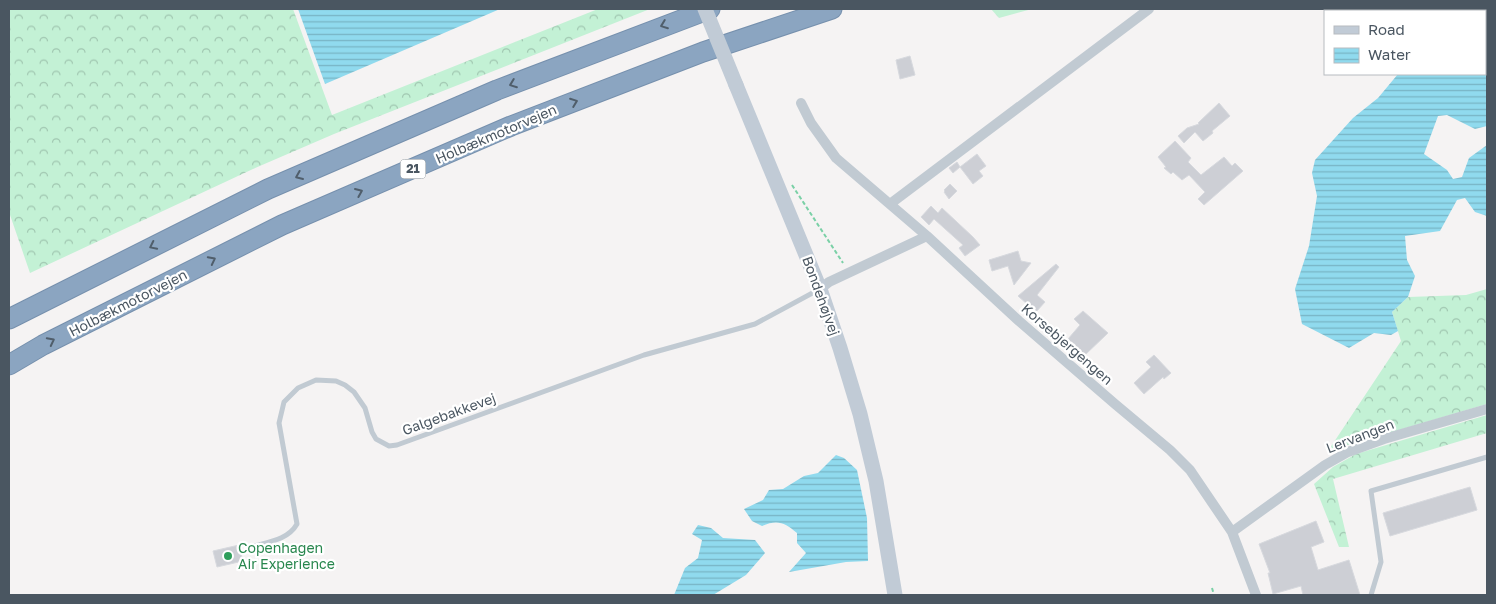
<svg xmlns="http://www.w3.org/2000/svg" width="1496" height="604" font-family="'Golos Text',sans-serif">
<defs>
<pattern id="forest-crowns" width="20" height="18" patternUnits="userSpaceOnUse" patternTransform="scale(1.25)"><rect width="20" height="18" fill="#c3f1d5"/><path d="M2 6a3 3 0 1 1 6 0M12 15a3 3 0 1 1 6 0" fill="none" stroke="#a0c6b0"/></pattern>
<pattern id="water-rules" width="6" height="5" patternUnits="userSpaceOnUse" patternTransform="scale(1.25)"><rect width="6" height="5" fill="#90daee"/><path d="M0 2.5h6" fill="none" stroke="#78b4c4"/></pattern>
</defs>
<rect width="100%" height="100%" fill="#f5f3f3"/>
<path fill="url(#forest-crowns)" d="M9,9H293L332,115L598,9H650L334,134L253,169L30,273L9,212Z
M991,9H1032L999,18Z
M1487,289V404L1328,451L1401,341L1392,312L1408,297L1466,295Z
M1487,415V433L1333,479L1349,547H1339L1314,484L1333,467L1356,454Z"/>
<path fill="url(#water-rules)" d="M298,9H500L325,84Z
M1487,23V126L1475,129L1447,115L1438,116L1424,154L1447,170L1453,179L1462,177L1469,158L1487,145V216L1475,212L1465,198L1457,200L1440,231L1405,236L1407,260L1415,276L1408,297L1392,312L1398,331L1391,335L1374,333L1349,348L1302,324L1295,289L1309,246L1317,196L1312,173L1315,160L1353,118L1378,98L1398,74H1485V24Z
M836,455L844,458L857,470L867,518L868,561L846,562L789,572L806,553L797,543V533C785,523 778,519 762,526L752,521L744,509L763,500L769,490L783,489L804,476L818,473Z
M698,525L711,528L723,538L755,540L765,553L746,575L713,595H674L685,568L698,558L702,540L692,534Z"/>
<path fill="#cdcfd5" stroke="#d7d9de" d="M910,56L915,75L900,79L896,60Z
M1219,103L1230,116L1212,131L1213,133L1203,141L1195,132L1184,143L1178,136L1187,128L1199,124L1198,123Z
M1175,141L1191,158L1188,162L1201,175L1224,157L1232,166L1235,163L1243,171L1204,205L1198,199L1205,192L1189,175L1182,180L1173,172L1171,174L1164,168L1166,167L1158,157Z
M977,154L986,166L979,171L983,176L973,184L960,167L953,173L949,168L957,162L960,167Z
M950,184L957,191L949,199L944,192L945,191L944,190Z
M931,206L938,213L942,208L973,237L980,245L965,256L959,248L963,245L934,219L929,225L921,217Z
M1018,251L1021,261L1031,263L1014,285L1008,266L992,271L989,260Z
M1056,264L1059,267L1037,295L1045,302L1036,312L1018,296Z
M1083,311L1108,333L1085,355L1068,339L1080,325L1074,319Z
M1154,355L1171,373L1164,379L1163,377L1144,394L1134,383L1151,367L1146,362Z
M1470,487L1477,510L1390,536L1383,513Z
M1316,521L1324,542L1311,547L1318,570L1349,560L1360,595H1303L1301,586L1273,594L1268,573H1270L1259,544Z
M239,545L243,561L217,567L213,551Z"/>
<g fill="none" stroke-linecap="round" stroke-linejoin="round">
<defs>
<path id="highway" d="M9,319L268,189L497,90L710,9
M9,365L43,345L282,225L511,126L703,52L832,9"/>
</defs>
<use href="#highway" stroke="#7690ad" stroke-width="21"/>
<path stroke="#7ad0a6" stroke-width="2" stroke-dasharray="4 2.5" stroke-linecap="butt" d="M1357,9L1358,11
M1485,20L1487,19
M792,185L843,263
M1212,588L1214,595"/>
<path stroke="#c1cad2" stroke-width="5" d="M251,547C268,542 288,540 297,524L279,423L284,402L298,388L316,380L336,381L345,385L354,392L365,408L372,432L376,439L389,446L397,445L644,355L755,324L818,290
M1371,595L1381,562L1371,491L1487,457"/>
<path stroke="#c1cad2" stroke-width="10" d="M801,103L811,123L836,158L927,236L1019,321L1115,404L1170,450L1190,470L1232,532L1256,595
M890,204L1149,9
M820,289L829,282L927,236
M1232,532L1325,465L1348,452L1384,439L1487,409"/>
<path stroke="#c1cbd6" stroke-width="15" d="M736,85L820,289L840,348L860,414L876,481L895,595"/>
<use href="#highway" stroke="#8ba5c1" stroke-width="19"/>
<path stroke="#c1cbd6" stroke-width="15" d="M705,9L736,85"/>
</g>
<defs><path id="oneway-chevron" d="M-2-3.5L2.5 0L-2 3.5" fill="none" stroke-width="1.6" stroke-linecap="round" stroke-linejoin="round" transform="scale(1.25)"/></defs>
<g stroke="#505e6b">
<use href="#oneway-chevron" transform="translate(664 25) rotate(159)"/>
<use href="#oneway-chevron" transform="translate(513 84) rotate(159)"/>
<use href="#oneway-chevron" transform="translate(574 102) rotate(-21)"/>
<use href="#oneway-chevron" transform="translate(299 176) rotate(157)"/>
<use href="#oneway-chevron" transform="translate(359 192) rotate(-23)"/>
<use href="#oneway-chevron" transform="translate(153 246) rotate(154)"/>
<use href="#oneway-chevron" transform="translate(212 260) rotate(-27)"/>
<use href="#oneway-chevron" transform="translate(51 341) rotate(-27)"/>
</g>
<circle fill="#2e9e5b" stroke="#fff" stroke-width="2" cx="228" cy="556" r="5"/>
<g text-anchor="middle" stroke-width="4.5" stroke-linejoin="round" paint-order="stroke">
<rect fill="#fff" stroke="#808990" stroke-width="1" x="400.5" y="159.5" width="25" height="19" rx="4"/>
<g font-size="12" font-weight="bold" fill="#4a5661">
<text x="413" y="173">21</text>
</g>
<g font-size="14" fill="#4a5661" stroke="#fff">
<text transform="translate(496 134) rotate(-23)" y="5">Holbækmotorvejen</text>
<text transform="translate(821 296) rotate(70)" y="5">Bondehøjvej</text>
<text transform="translate(128 303) rotate(-27)" y="5">Holbækmotorvejen</text>
<text transform="translate(1067 344) rotate(41)" y="5">Korsebjergengen</text>
<text transform="translate(449 414) rotate(-20)" y="5">Galgebakkevej</text>
<text transform="translate(1360 436) rotate(-21)" y="5">Lervangen</text>
</g>
<g font-size="14" fill="#27864d" stroke="#fff" text-anchor="start">
<text x="238" y="553">Copenhagen<tspan x="238" dy="16">Air Experience</tspan></text>
</g>
</g>
<rect width="1496" height="604" fill="none" stroke="#4a5661" stroke-width="20"/>
<rect x="1324" y="10" width="162" height="65" fill="#ffffff" stroke="#b7bbc0"/>
<rect x="1334" y="26" width="25" height="8" fill="#c1cbd6" stroke="#b7bbc0"/>
<text x="1368" y="35" font-size="15" fill="#4a5661">Road</text>
<rect x="1334" y="48" width="25" height="15" fill="url(#water-rules)" stroke="#b7bbc0"/>
<text x="1368" y="60" font-size="15" fill="#4a5661">Water</text>
</svg>
